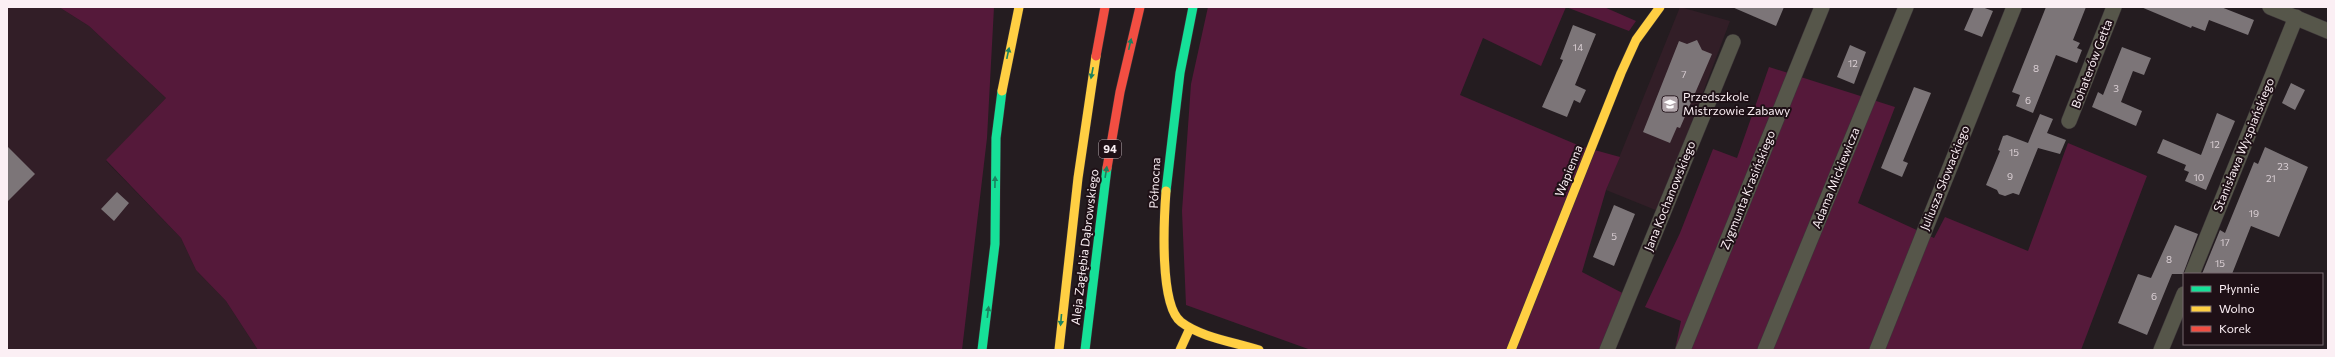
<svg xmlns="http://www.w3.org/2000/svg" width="2335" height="357" font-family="Commissioner,sans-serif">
<rect width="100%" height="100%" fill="#241c20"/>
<path fill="#321e27" d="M7,7H59L89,26L166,98L106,161L181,238L196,270L226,301L258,350H7Z
M1680,7L1730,21L1658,211L1606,190Z"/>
<path fill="#55193a" d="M59,7H994L987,138L962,350H258L226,301L196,270L181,238L106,160L166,98L89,26Z
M1208,7H1566L1541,66L1483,38L1460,95L1580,146L1620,157L1606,190L1582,272L1632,298L1613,350H1311L1186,305L1182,211L1191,84Z
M1566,7H1604L1636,21L1629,31Z
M1769,67L1895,107L1858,203L1934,238L1945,217L2028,251L2068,143L2147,176L2081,350H1675L1681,321L1645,307L1680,233L1713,149L1737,158Z"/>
<path fill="#7c7578" d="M1732,7H1784L1776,26Z
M1974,7H1982L1993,11L1982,37L1964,30Z
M2046,7H2086L2073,40L2080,43L2077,48L2082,50L2077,63L2056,55L2033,113L2016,106L2020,95L2012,92Z
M2141,7H2221L2254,20L2248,35L2209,20L2205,31L2192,26L2191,28Z
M1573,25L1596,34L1575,85L1586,90L1580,103L1574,100L1567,117L1542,107L1563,60L1560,59Z
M1697,40L1702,50L1712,54L1680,128L1677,127L1670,143L1643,132L1679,41L1687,44Z
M1850,45L1866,52L1854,84L1837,77Z
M2122,47L2151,58L2144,75L2133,71L2121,102L2142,111L2136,126L2092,107L2098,92L2103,95Z
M2291,83L2305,90L2295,110L2282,103Z
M1914,87L1931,93L1903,161L1908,163L1902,177L1881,168Z
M2217,113L2235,121L2206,190L2185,181L2189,172L2184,170L2186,165L2157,153L2163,139L2201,155Z
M2040,114L2053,119L2047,133L2066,140L2060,154L2038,148L2019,195L2013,193L2005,196L1999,194L1997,190L1986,185L2000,151L1998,150L2003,136L2007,135L2028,143Z
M7,146L35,174L7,202Z
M2265,147L2308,167L2279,237L2251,226L2232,274H2202L2220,230L2225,233L2254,162L2258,164Z
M117,192L129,203L114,221L101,209Z
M1614,205L1635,214L1614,266L1593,257Z
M2175,225L2198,234L2183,274H2172L2147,335L2118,323L2138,274L2151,278Z"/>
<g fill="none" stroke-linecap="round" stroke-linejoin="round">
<defs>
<path id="street" d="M2270,7L2328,31
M2069,121L2114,7
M2192,274L2296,17
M1607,350L1733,42
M1683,350L1822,7
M1765,350L1906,7
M1877,350L2014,7
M2161,350L2184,294"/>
<path id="fast" d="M1166,191L1180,73L1193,7
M982,350L995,244L996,138L1002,91
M1085,350L1107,168"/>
<path id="slow" d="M1002,91L1019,7
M1166,191C1164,218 1159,305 1181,322C1202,338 1235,342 1259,350
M1059,350L1078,178L1096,56
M1180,350L1190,328
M1511,350L1621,73L1636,40L1660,7"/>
<path id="jam" d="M1096,56L1105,7
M1107,168L1120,92L1140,7"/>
</defs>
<use href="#street" stroke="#3d3639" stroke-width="16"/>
<use href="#fast" stroke="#3d3639" stroke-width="10"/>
<use href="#slow" stroke="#3d3639" stroke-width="10"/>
<use href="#jam" stroke="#3d3639" stroke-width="10"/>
<use href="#street" stroke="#56564a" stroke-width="15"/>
<use href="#fast" stroke="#16e098" stroke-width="9"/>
<use href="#slow" stroke="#ffcf43" stroke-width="9"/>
<use href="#jam" stroke="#f24e42" stroke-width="9"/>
</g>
<defs><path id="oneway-solid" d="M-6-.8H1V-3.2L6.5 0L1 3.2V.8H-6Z"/></defs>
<g fill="#1a825e">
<use href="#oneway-solid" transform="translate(1130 44) rotate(-77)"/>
<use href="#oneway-solid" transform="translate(1008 53) rotate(-78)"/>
<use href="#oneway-solid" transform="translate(1092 73) rotate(101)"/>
<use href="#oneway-solid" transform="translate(1106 172) rotate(-81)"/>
<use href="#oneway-solid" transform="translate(995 182) rotate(-89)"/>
<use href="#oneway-solid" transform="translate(988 312) rotate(-83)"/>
<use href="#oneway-solid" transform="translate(1061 320) rotate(95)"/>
</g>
<defs>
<symbol id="school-square" viewBox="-11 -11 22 22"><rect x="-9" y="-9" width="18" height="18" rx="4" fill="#b0a5aa" stroke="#1e1016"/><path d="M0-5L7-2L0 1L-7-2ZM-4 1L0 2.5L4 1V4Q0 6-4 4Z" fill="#fff"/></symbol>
</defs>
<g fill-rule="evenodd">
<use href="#school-square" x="1660" y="94" width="20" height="20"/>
</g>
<g text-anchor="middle" stroke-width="4" stroke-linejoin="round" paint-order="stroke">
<g font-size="10" fill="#dbd0d5">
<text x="1578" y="51">14</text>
<text x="1853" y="67">12</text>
<text x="2036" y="72">8</text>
<text x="1684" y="78">7</text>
<text x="2116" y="92">3</text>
<text x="2028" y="104">6</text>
<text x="2215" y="148">12</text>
<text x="2014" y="156">15</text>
<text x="2283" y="170">23</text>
<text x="2010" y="180">9</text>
<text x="2199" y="181">10</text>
<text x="2271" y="182">21</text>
<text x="2254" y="217">19</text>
<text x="1614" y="240">5</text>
<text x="2225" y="246">17</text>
<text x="2169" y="263">8</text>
<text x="2220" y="267">15</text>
<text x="2154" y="300">6</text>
</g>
<rect fill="#1e1016" stroke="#b9acb1" stroke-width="1" x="1099" y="140" width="22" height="18" rx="3"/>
<g font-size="11" font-weight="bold" fill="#fbeff4">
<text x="1110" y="153">94</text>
</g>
<g font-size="12" fill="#fbeff4" stroke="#1e1016">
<text transform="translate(2092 64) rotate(-69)" y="4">Bohaterów Getta</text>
<text transform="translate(2244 145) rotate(-68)" y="4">Stanisława Wyspiańskiego</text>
<text transform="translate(1569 171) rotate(-68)" y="4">Wapienna</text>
<text transform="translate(1836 178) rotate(-68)" y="4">Adama Mickiewicza</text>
<text transform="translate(1945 178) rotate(-68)" y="4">Juliusza Słowackiego</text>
<text transform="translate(1155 183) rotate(-87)" y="4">Północna</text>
<text transform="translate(1748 190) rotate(-68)" y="4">Zygmunta Krasińskiego</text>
<text transform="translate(1670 196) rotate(-68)" y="4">Jana Kochanowskiego</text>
<text transform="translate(1085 247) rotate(-83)" y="4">Aleja Zagłębia Dąbrowskiego</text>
</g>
<g font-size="12" fill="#fbeff4" stroke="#1e1016" text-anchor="start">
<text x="1683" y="101">Przedszkole<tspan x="1683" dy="14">Mistrzowie Zabawy</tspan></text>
</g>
</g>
<rect width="2335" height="357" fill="none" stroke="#fbeff4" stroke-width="16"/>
<rect x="2183" y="273" width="140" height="72" fill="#1e1016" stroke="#76696f"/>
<rect x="2191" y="286" width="20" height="6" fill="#16e098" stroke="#76696f"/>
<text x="2219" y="293" font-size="12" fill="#fbeff4">Płynnie</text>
<rect x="2191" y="306" width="20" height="6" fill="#ffcf43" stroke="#76696f"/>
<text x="2219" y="313" font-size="12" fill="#fbeff4">Wolno</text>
<rect x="2191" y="326" width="20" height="6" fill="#f24e42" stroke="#76696f"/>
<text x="2219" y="333" font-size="12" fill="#fbeff4">Korek</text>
</svg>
